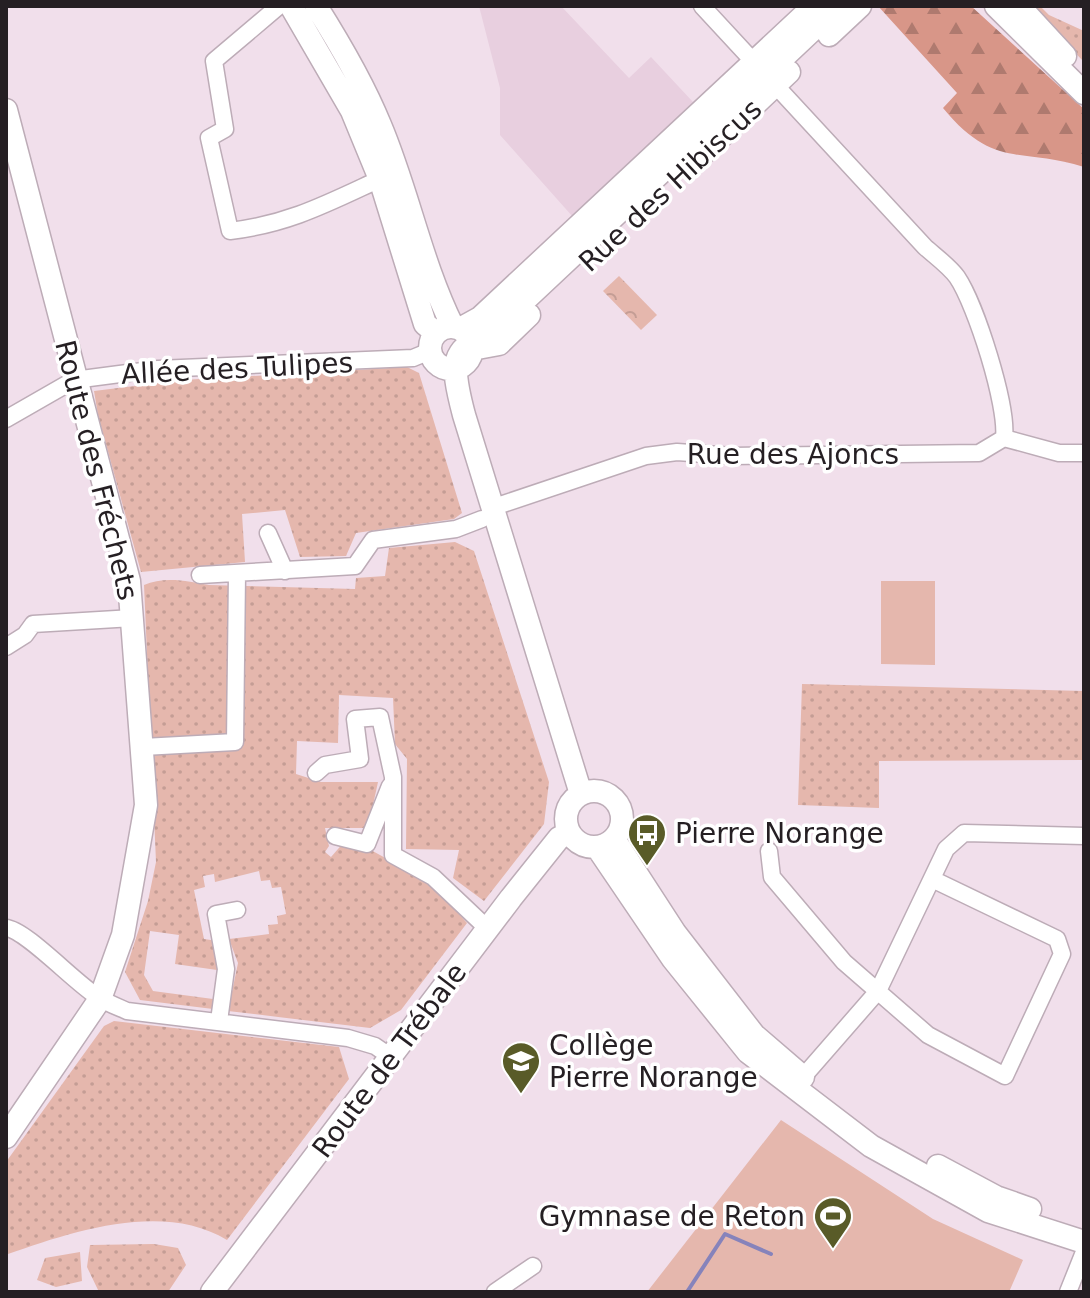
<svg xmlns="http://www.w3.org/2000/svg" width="1090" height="1298" font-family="'DejaVu Sans',sans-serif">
<defs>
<pattern id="grass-dots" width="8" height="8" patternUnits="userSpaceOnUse" patternTransform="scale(2)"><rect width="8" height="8" fill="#e5b7ad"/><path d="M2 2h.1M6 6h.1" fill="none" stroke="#c49d95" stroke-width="1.8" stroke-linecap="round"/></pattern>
<pattern id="forest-firs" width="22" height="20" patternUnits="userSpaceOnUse" patternTransform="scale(2)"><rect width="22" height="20" fill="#d89688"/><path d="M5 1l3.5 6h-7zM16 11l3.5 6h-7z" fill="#af7a6f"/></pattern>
<pattern id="park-crowns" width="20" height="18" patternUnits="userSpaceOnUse" patternTransform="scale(2)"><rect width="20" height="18" fill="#e5b7ad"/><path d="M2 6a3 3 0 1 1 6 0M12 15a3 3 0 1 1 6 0" fill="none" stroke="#c49d95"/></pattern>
</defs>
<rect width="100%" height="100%" fill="#f1dfeb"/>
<path fill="#e8cfdf" d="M479,6H561L629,78L651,57L693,102L573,217L500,135V88Z"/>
<path fill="url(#grass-dots)" d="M1030,6H1040L1049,15L1084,31V62Z
M407,367L419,373L462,513L454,519L356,533L346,556L300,557L285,510L242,514L245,562L141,572L98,415L94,391L183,380Z
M455,542L474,551L549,782L544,824L484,901L453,878L459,850L406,849L407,759L395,744L393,698L339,695L338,743L297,741L296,774L321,782H378L368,828H325L329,846L325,852L331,857L345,841L369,849L431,883L467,923L401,1010L370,1028L228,1011L238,963L229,939L269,934L268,925L278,924L277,916L286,914L281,887L272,888L270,880L261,881L259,871L215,882L214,874L203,876L205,887L194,890L204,939L218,941L217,970L175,964L179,935L150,931L144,975L153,991L213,999V1009L140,1000L125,972L148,901L156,862L144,585C163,576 189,581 209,585L355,589L356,578L385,576L389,548Z
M802,684L1084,691V760L879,761V808L798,805Z
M114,1021L339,1047L349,1079L227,1240C164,1201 73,1231 8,1254L6,1272V1162L104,1026Z
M154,1244L178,1248L186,1265L168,1292H99L87,1267L90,1245Z
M80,1252L82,1281L56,1287L37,1280L45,1258Z"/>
<path fill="url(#forest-firs)" d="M878,6H971L1084,109V167C1021,147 994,170 943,108L957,93Z"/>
<path fill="url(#park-crowns)" d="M619,276L657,315L641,330L603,291Z"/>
<path fill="#e5b7ad" d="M881,581H935V665L881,664Z
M781,1120L933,1219L1023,1260L1009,1292H647Z"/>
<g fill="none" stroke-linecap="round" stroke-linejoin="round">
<path stroke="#8683bb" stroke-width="4" d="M687,1292L725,1234L771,1254"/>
<defs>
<path id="street" d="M279,6L214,61L225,129L209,138L230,231C289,224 328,203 380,179
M702,6L925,247C935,256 949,266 957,277C976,305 1008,406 1004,438
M6,419L74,380L158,369L413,358L430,351
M1004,438L1059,453H1084
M503,504L646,456L677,452L733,456L979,453L1004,438
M268,533L285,571
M200,575L355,566L373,540L456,529L482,519
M6,647L25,635L33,624L133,618
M143,747L235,742L237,575
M316,773L325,765L360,759L355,719L380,717L393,777V855L433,877L488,929
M335,836L367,844L390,786
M769,851L772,877L844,962L928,1035L1005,1076L1062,954L1057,939L932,879
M6,928C25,929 75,983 98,997C107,1003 118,1007 127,1011L348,1038L375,1046L391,1057
M219,1021L226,969L216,914L237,910
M803,1077L878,991L946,849L964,833L1084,836
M495,1292L533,1266
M1068,1292L1084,1252"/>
<path id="secondary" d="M291,6L352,111L380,179L425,324L436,333
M316,6C340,44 363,83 380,125C408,191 421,263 453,327
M996,6L1084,93
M1019,6L1065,56
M829,35L860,6
M6,110L129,581L146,805L123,935L100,999L6,1137
M692,164L789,72
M430 348a21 21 0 1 1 42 0a21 21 0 1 1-42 0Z
M460,329L480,318L814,6
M472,349L499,344L529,315
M566 819a28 28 0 1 1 56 0a28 28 0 1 1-56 0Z
M581,794L464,415C445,343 458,355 510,314L838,6
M614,839L675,933L754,1035L803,1077
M597,847L673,959L748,1052L871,1146L988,1211L1084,1242
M938,1166L996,1197L1030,1209
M212,1292L511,898L559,838L569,833"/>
</defs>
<use href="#street" stroke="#bdacb7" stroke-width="19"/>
<use href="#secondary" stroke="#bdacb7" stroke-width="25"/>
<use href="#street" stroke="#fff" stroke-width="16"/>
<use href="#secondary" stroke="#fff" stroke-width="22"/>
</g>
<defs>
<symbol id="bus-pin" viewBox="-11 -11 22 30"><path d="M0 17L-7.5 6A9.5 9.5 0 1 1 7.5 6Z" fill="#595b28" stroke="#fff"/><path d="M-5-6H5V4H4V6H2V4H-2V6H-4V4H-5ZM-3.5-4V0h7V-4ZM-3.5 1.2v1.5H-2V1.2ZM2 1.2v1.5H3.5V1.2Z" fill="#fff"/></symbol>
<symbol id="school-pin" viewBox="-11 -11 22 30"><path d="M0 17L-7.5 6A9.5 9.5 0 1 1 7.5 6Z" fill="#595b28" stroke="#fff"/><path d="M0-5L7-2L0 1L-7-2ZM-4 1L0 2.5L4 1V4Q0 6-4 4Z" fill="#fff"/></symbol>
<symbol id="stadium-pin" viewBox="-11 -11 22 30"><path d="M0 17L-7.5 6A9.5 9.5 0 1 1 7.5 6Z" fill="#595b28" stroke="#fff"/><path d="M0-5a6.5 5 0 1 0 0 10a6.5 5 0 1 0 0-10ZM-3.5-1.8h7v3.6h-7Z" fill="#fff"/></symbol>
</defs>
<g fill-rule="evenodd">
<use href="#bus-pin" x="625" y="811" width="44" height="60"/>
<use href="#school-pin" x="499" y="1039" width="44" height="60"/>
<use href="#stadium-pin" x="811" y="1194" width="44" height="60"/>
</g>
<g text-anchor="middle" stroke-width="7" stroke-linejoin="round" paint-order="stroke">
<g font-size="28" fill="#251f23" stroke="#fff">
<text transform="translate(670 185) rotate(-43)" y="10">Rue des Hibiscus</text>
<text transform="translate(237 368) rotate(-3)" y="10">Allée des Tulipes</text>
<text x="793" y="464">Rue des Ajoncs</text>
<text transform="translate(97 470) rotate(76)" y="10">Route des Fréchets</text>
<text transform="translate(389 1060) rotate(-53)" y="10">Route de Trébale</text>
</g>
<g font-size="28" fill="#251f23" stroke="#fff" text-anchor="start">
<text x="675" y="843">Pierre Norange</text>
<text x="549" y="1055">Collège<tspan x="549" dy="32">Pierre Norange</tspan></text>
<text x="805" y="1226" text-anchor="end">Gymnase de Reton</text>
</g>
</g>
<rect width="1090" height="1298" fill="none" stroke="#251f23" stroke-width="16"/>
</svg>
